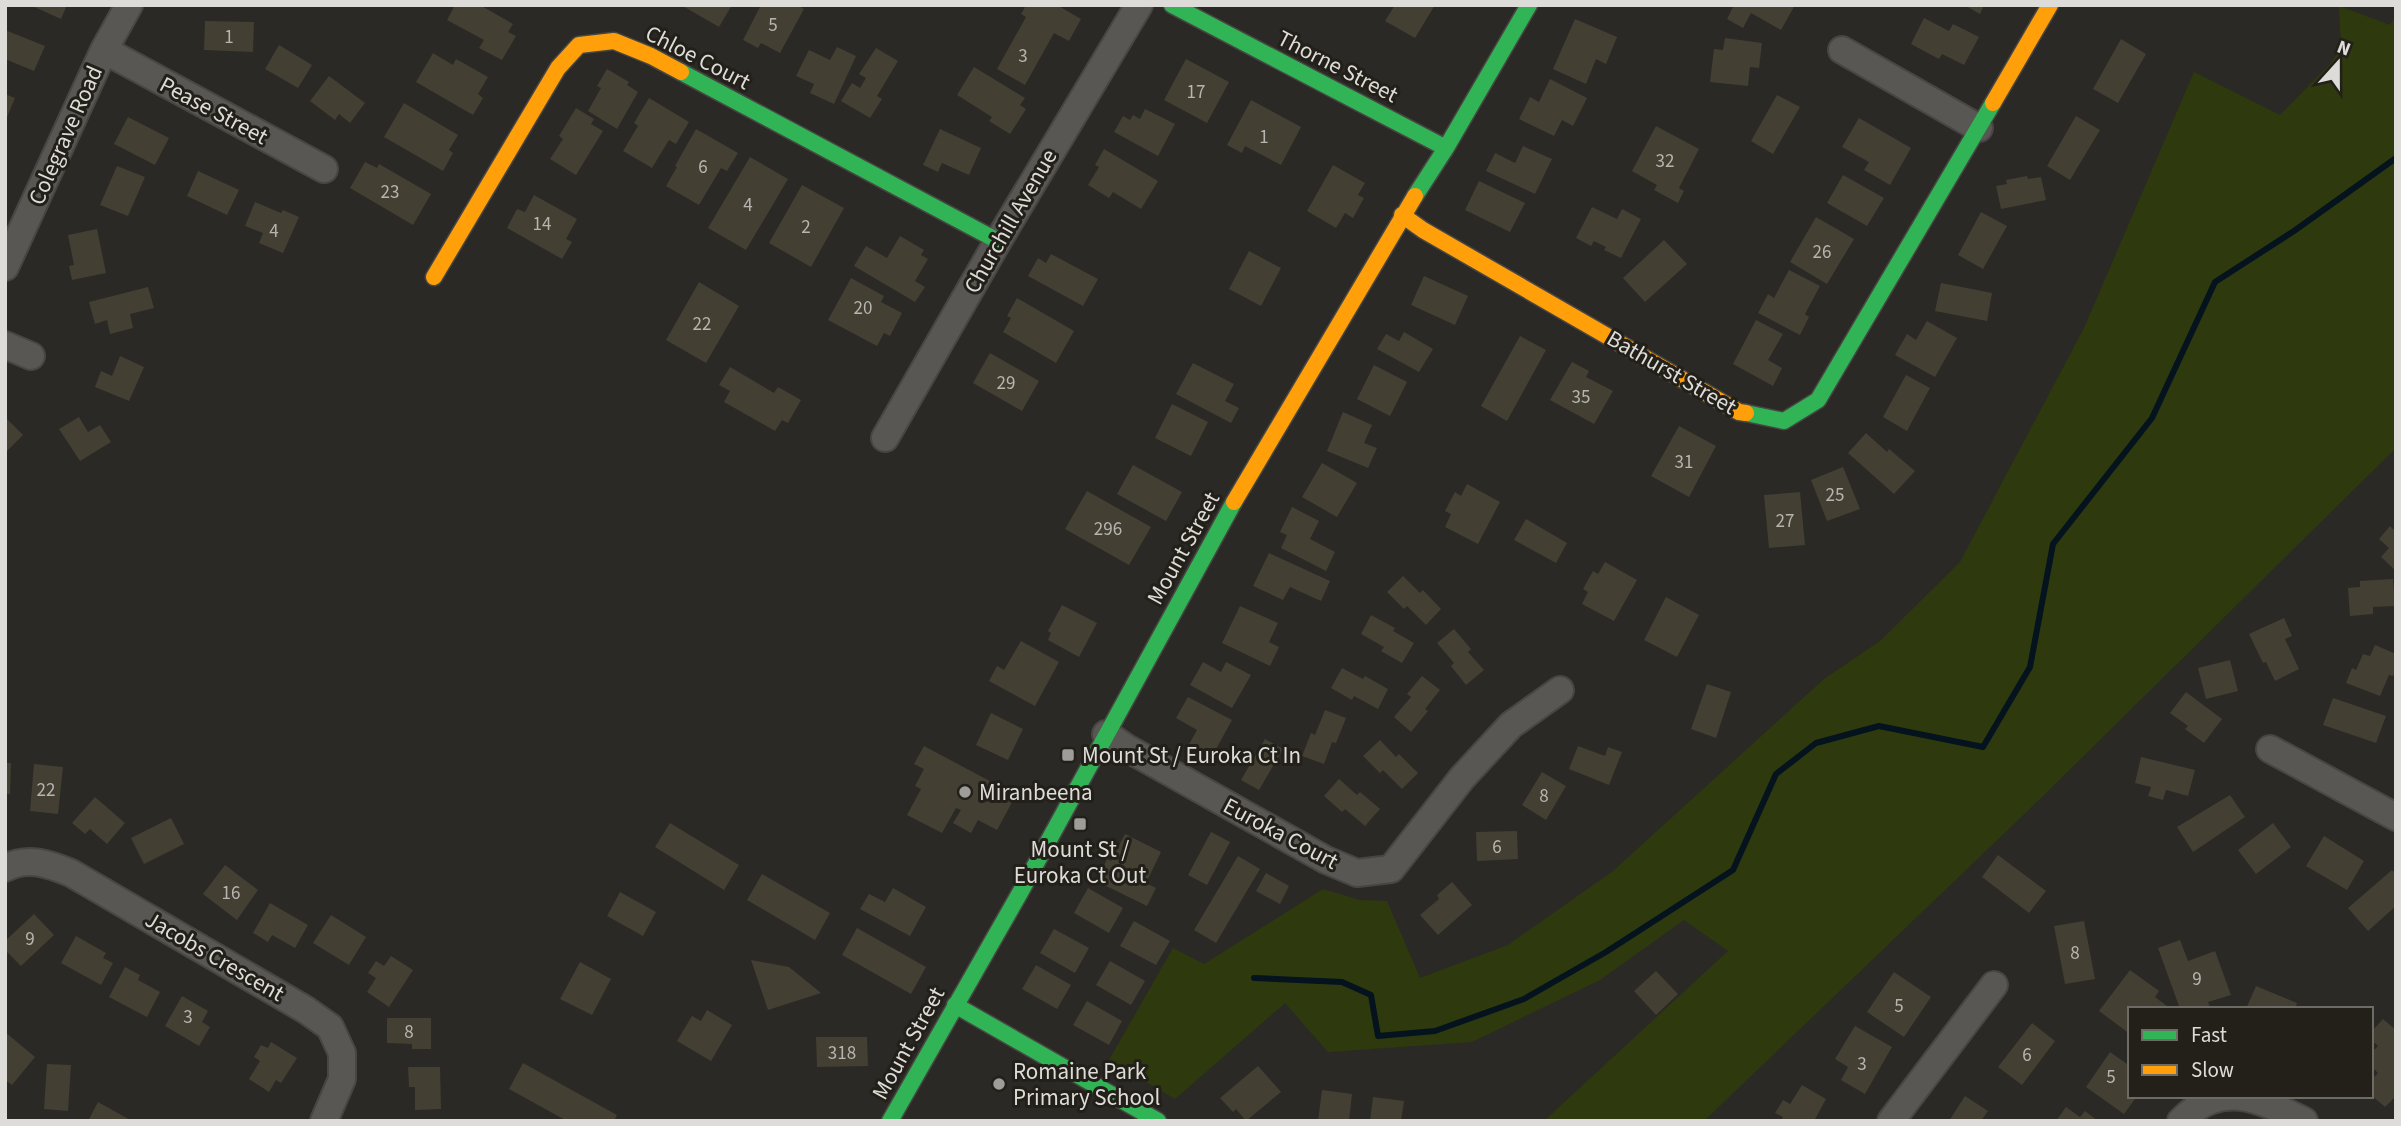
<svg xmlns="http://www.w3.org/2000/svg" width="2401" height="1126" font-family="'Source Sans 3',sans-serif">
<rect width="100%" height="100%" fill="#2a2925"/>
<path fill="#2e3a0e" d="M2339,6L2390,25L2396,15V448L2043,796L1704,1121H1544L1728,951L1684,920L1600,980L1472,1042L1328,1052L1285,1003L1175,1099L1109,1060L1173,948L1204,964L1323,889L1360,900L1387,901L1420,978L1508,945L1613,871L1824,679L1880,641L1960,562L2084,328L2194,72L2280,115L2330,64L2341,48Z"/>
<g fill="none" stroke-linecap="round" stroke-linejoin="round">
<path stroke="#04131e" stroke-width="6" d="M1254,978L1342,982L1371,995L1378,1036L1435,1031L1524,999L1606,952L1733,870L1776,774L1816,743L1879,726L1983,747L2030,667L2053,544L2152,418L2215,282L2294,231L2396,158"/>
</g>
<path fill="#433f33" d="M30,5H67L61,19Z
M455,5H480L513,24L508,32L516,36L502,60L479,48L484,40L447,20Z
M681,5H732L719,27Z
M761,5H797L804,9L780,53L761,43L758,48L743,40Z
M1026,5H1057L1081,19L1069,41L1054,33L1025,85L997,69L1026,17L1021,14Z
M1395,5H1435L1415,38L1385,21Z
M1734,5H1795L1781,30L1751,13L1743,28L1727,19Z
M1964,5H1984L1980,14Z
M1924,18L1949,31L1953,24L1979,37L1964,65L1942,54L1939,59L1911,44Z
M1575,19L1617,37L1606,64L1596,59L1586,84L1553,69Z
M205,21L254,22L253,52L204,50Z
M5,30L45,46L34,71L5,59Z
M1725,38L1762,43L1759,68L1750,67L1748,86L1710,82L1714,49L1723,50Z
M2121,39L2146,54L2118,103L2093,89Z
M279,45L312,65L298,88L265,69Z
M837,47L856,56L834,104L810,93L814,84L796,76L809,50L830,60Z
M876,48L898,61L877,96L882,99L870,118L841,101L852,83L860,88L866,78L859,74Z
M433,53L453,65L456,59L488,77L478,94L483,98L473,115L416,82Z
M1186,59L1229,82L1207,123L1164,100Z
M974,67L1025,98L1020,105L1026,109L1010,134L989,121L992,117L957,95Z
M607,69L629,82L627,85L638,92L617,129L588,111L601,88L597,86Z
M329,76L365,103L350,123L339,114L335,120L310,101Z
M1550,79L1587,98L1573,126L1562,120L1554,136L1519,119L1530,97L1539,102Z
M5,94L15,98L5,122Z
M1777,95L1800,107L1773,154L1751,141Z
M649,98L689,122L676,144L669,140L652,168L623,151L638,126L634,123Z
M1251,100L1301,127L1281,165L1245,146L1242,153L1227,145Z
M404,103L458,135L449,150L453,153L443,171L384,137Z
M576,108L594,119L591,124L603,131L576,175L550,159L563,139L559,136Z
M1145,109L1175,124L1158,156L1114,132L1123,116L1130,120L1133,115L1140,119Z
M2076,116L2100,130L2070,180L2047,166Z
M128,117L169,138L155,165L114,144Z
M1859,118L1911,148L1890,185L1864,170L1869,162L1842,147Z
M1656,126L1699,149L1679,188L1684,191L1678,203L1654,190L1657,185L1632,171Z
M696,129L738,153L727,171L721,168L699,205L666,186L677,167L675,166Z
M940,129L981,148L969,175L942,163L938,172L923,165Z
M1523,146L1552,159L1535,194L1486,171L1495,153L1515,163Z
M1104,149L1158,181L1141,209L1113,192L1109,198L1088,185L1099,167L1095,165Z
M750,157L788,179L746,250L708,228Z
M365,162L377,168L379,164L431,194L413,225L350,188Z
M1333,165L1365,183L1358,195L1364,198L1353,218L1345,213L1336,228L1307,211Z
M117,166L145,177L128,216L100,205Z
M198,171L239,190L227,215L187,196Z
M1843,175L1884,198L1867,226L1827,203Z
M2027,176L2028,179L2041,177L2046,200L2001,209L1996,186L2007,184L2006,180Z
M1479,181L1525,203L1510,232L1465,210Z
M802,185L844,208L811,267L769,243Z
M534,195L577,219L566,239L572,242L562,259L507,228L517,209L525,212Z
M255,202L281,213L283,210L299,217L283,253L259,243L263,233L245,226Z
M1592,207L1617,219L1622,209L1641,219L1621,258L1604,250L1606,247L1594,241L1591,246L1576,238Z
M1981,212L2007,226L1983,269L1958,255Z
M1816,217L1854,239L1827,284L1790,262Z
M97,229L106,273L72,280L69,266L74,265L68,235Z
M900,236L924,250L921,255L928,259L915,281L925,287L915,302L854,266L866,246L887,258Z
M1664,240L1687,264L1645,302L1623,278Z
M1249,251L1281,268L1261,306L1229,289Z
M1051,254L1098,279L1083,306L1028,276L1038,258L1046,263Z
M1789,270L1820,286L1805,314L1809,317L1800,335L1758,313L1768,294L1774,298Z
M1424,276L1468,296L1455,325L1411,305Z
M851,278L884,296L881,302L902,313L890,336L884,333L877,346L828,320Z
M699,282L739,306L706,363L666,340Z
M1941,283L1992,293L1987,321L1935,311Z
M148,287L154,308L130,314L133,328L110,334L107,320L95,324L89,302Z
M1017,298L1074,331L1056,363L1003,332L1011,318L1007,316Z
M1756,320L1783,334L1768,360L1782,368L1773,386L1733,364Z
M1927,321L1957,338L1935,377L1895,355L1907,334L1916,340Z
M1404,332L1433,349L1419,372L1377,349L1386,334L1399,341Z
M1520,336L1546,350L1507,421L1481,406Z
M990,353L1039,381L1022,411L973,383Z
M120,356L144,367L129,401L95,387L101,371L112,376Z
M1572,362L1589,371L1586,377L1613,391L1594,424L1550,400Z
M1193,363L1234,384L1225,401L1239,408L1231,423L1176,394Z
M1374,365L1407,382L1390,416L1357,399Z
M730,367L774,393L778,387L801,400L788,423L782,420L775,431L724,402L730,391L719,385Z
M1906,375L1930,388L1907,431L1883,417Z
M1172,404L1208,422L1191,456L1155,438Z
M1343,412L1372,425L1364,443L1377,448L1368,468L1327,451Z
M5,417L23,435L5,453Z
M79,417L88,432L100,425L111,442L80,461L59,429Z
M1679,426L1716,446L1689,497L1651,476Z
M1866,433L1887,452L1889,449L1915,471L1894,494L1848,453Z
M1322,463L1357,483L1337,517L1302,497Z
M1133,465L1182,492L1166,521L1117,494Z
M1843,467L1860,509L1827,521L1811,480Z
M1467,484L1500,502L1478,544L1445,527L1451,514L1445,511L1455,492L1461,496Z
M1087,491L1151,527L1129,565L1065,529Z
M1800,492L1805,545L1769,548L1764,495Z
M1292,507L1319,521L1310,539L1335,552L1326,571L1281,548L1287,535L1280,532Z
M1526,519L1567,543L1556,563L1514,540Z
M2390,526L2396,532V571L2381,557L2389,548L2379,539Z
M1269,553L1330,581L1321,601L1290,587L1283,600L1253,586Z
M1605,562L1637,580L1614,621L1582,604L1588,592L1583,589L1593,571L1598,574Z
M1403,576L1420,593L1423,590L1441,609L1426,625L1407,606L1404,609L1387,592Z
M2393,579L2395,606L2373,607V614L2350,616L2348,588L2360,587V581Z
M1666,597L1699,615L1677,657L1644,640Z
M1062,605L1097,623L1079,657L1048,640L1051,633L1048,631Z
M1240,606L1278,623L1269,642L1279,647L1270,666L1222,643Z
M1371,615L1395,628L1393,631L1414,643L1402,663L1381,651L1384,647L1361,634Z
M2284,618L2292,636L2285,639L2299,669L2275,681L2266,662L2263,663L2249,634Z
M1454,629L1471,649L1468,652L1484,670L1466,685L1451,666L1454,663L1437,643Z
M1021,641L1059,662L1035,706L989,681L997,666L1004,670Z
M2375,645L2396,654V670L2393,676L2389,675L2380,696L2346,683L2352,668L2356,670L2363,654L2370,656Z
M2230,660L2238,691L2206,699L2198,668Z
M1203,662L1221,672L1226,662L1251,675L1232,708L1190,685Z
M1342,668L1363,679L1365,676L1388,689L1378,709L1354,696L1352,700L1331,688Z
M1422,676L1440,690L1425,709L1428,711L1411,732L1394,717L1411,697L1407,694Z
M1707,684L1731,692L1716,738L1691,729Z
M2186,692L2222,719L2204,743L2185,729L2188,726L2170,713Z
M1188,697L1232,720L1210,760L1187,748L1197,730L1176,718Z
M2333,698L2386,716L2376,743L2323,725Z
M1325,710L1346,718L1336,743L1332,742L1324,764L1302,756L1311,733L1315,735Z
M991,713L1023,729L1008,760L976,745Z
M1265,739L1283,749L1259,790L1241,780Z
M1380,740L1396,757L1399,754L1418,773L1402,789L1383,770L1380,773L1363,756Z
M924,746L1016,795L997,830L978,820L971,833L953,823L961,810L956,808L942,833L907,815L921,789L915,786L924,769L914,764Z
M1578,746L1605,756L1608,747L1622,752L1609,785L1569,769Z
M2141,757L2195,770L2188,796L2166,790L2163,800L2148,796L2151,787L2135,783Z
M5,763H11L10,794H5Z
M34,764L63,767L58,814L30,811Z
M1542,772L1566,786L1546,820L1522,805Z
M1339,779L1357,795L1360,792L1380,809L1365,826L1345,809L1342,812L1324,796Z
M2230,795L2245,817L2193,852L2177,827Z
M95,797L125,823L107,844L90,829L85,834L72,823Z
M171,818L184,844L144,864L131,838Z
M670,823L739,865L724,890L655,847Z
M2273,823L2291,847L2256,874L2238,850Z
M1517,831L1518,859L1477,861L1476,832Z
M1211,832L1230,842L1207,885L1188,875Z
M1125,834L1161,852L1146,883L1156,888L1147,906L1096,881L1107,859L1111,861Z
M2324,836L2364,861L2347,890L2306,866Z
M1998,855L2046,891L2029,913L1982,877Z
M1238,856L1260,869L1216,943L1194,930Z
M225,865L258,890L237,920L203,894Z
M2392,870L2396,874V906L2368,931L2348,908Z
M1266,873L1289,886L1280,904L1256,891Z
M762,874L830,913L815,940L747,900Z
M1452,882L1472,905L1438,935L1420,915L1439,899L1437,895Z
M893,888L926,907L910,936L860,909L869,894L885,902Z
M1088,888L1123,908L1109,933L1074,913Z
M620,892L656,912L643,936L607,916Z
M270,903L308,925L295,948L272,935L268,942L253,933Z
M34,914L54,935L21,966L5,950V941Z
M331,915L366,937L349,965L313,943Z
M1134,921L1170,941L1156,965L1120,946Z
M2084,921L2095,979L2065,984L2054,926Z
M857,928L926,967L911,994L842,955Z
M1054,929L1089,948L1075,973L1040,953Z
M76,936L106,953L103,958L113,963L101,985L61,963Z
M2180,940L2188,961L2215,951L2231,995L2208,1002L2211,1009H2180L2158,948Z
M391,956L413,970L389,1007L367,992L376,978L368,973L376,961L384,966Z
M751,960L789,967L821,993L768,1010Z
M1110,961L1145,981L1131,1005L1096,985Z
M580,962L611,979L592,1015L560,999Z
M1036,965L1071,985L1057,1009L1022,989Z
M125,967L140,975L138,980L160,992L147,1017L109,997Z
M2130,970L2159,991L2155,997L2171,1009H2130V1034L2099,1011Z
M1656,971L1678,994L1656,1015L1634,991Z
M1894,972L1931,997L1904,1037L1867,1012Z
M2256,986L2297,1003L2295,1009H2246Z
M182,996L208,1011L202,1022L210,1027L199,1046L165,1026Z
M1087,1001L1122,1021L1109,1045L1073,1025Z
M707,1010L732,1025L711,1061L677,1041L692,1016L701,1021Z
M387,1018H431V1049H412V1044L387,1043Z
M2383,1019L2396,1030V1096L2385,1107L2371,1095V1080L2378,1073L2371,1066V1053L2378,1046L2371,1040V1032Z
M2032,1023L2055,1041L2022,1085L1998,1067Z
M1855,1026L1892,1047L1865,1094L1841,1080L1848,1067L1835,1059Z
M5,1032L35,1057L12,1085L5,1080Z
M816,1037H867L868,1066L817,1067Z
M271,1042L297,1058L281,1083L276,1080L269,1092L249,1079L260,1061L254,1057L261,1045L268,1048Z
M2110,1052L2130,1066V1096H2137L2124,1114L2086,1087Z
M523,1063L617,1115L614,1121H567L509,1089Z
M47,1064L71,1065L68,1111L44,1109Z
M1258,1066L1281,1092L1246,1121L1236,1109L1233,1112L1220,1098Z
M408,1067H440L441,1109L415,1110V1087H409Z
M1802,1085L1826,1099L1814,1121H1781L1783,1117L1775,1113L1783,1100L1790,1104Z
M1322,1090L1352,1094L1349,1121H1318Z
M1965,1096L1988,1111L1981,1121H1949Z
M1373,1097L1404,1101L1401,1121H1370Z
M98,1102L132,1121H88Z
M2066,1107L2080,1117L2085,1111L2098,1121H2056Z"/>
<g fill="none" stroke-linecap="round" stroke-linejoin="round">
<defs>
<path id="street" d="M104,50L324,169
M1842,50L1979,128
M5,267L104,50L129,5
M5,345L31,356
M885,438L998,241L1139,5
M1106,734L1125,747L1326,860L1357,873L1391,869L1462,778L1511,725L1560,690
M2270,749L2396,817
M5,868C28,856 49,864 71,873L306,1010L330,1027L342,1053V1079L324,1121
M1891,1121L1994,985
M2181,1121C2222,1080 2257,1098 2304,1121"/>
<path id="fast" d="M1172,5L1446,148
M681,72L998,241
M1415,196L1446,148L1529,5
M1746,413L1784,421L1818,400L1993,103
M955,1005L1158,1121
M890,1121L1021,891L1234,502"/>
<path id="slow" d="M1993,103L2050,5
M1402,215L1423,230L1739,412L1746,413
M434,277L558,68L579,45L614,41L651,56L681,72
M1234,502L1415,196"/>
</defs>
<use href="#street" stroke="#474643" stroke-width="30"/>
<use href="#fast" stroke="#474643" stroke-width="19"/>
<use href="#slow" stroke="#474643" stroke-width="19"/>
<use href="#street" stroke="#585754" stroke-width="26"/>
<use href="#fast" stroke="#30b455" stroke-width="16"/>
<use href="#slow" stroke="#ff9f0a" stroke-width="16"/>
</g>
<g fill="#9f9d99" stroke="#23201a" stroke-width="2.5">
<rect x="1061" y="748" width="14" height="14" rx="3.5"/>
<circle cx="965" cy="792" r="7"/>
<rect x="1073" y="817" width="14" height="14" rx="3.5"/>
<circle cx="999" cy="1084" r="7"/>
</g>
<g text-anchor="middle" stroke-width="6" stroke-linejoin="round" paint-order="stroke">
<g font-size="19" fill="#b7b5af">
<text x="773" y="31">5</text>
<text x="229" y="43">1</text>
<text x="1023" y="62">3</text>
<text x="1196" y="98">17</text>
<text x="1264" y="143">1</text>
<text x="1665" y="167">32</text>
<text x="703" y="173">6</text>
<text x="390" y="198">23</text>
<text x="748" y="211">4</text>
<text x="542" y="230">14</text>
<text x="806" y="233">2</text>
<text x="274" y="237">4</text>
<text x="1822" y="258">26</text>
<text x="863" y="314">20</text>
<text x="702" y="330">22</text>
<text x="1006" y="389">29</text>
<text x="1581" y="403">35</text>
<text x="1684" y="468">31</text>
<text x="1835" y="501">25</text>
<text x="1785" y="527">27</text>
<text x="1108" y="535">296</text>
<text x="46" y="796">22</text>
<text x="1544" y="802">8</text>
<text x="1497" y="853">6</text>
<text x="231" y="899">16</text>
<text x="30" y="945">9</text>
<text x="2075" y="959">8</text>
<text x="2197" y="985">9</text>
<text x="1899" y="1012">5</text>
<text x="188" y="1023">3</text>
<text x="409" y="1038">8</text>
<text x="842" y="1059">318</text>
<text x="2027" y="1061">6</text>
<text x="1862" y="1070">3</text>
<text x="2111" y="1083">5</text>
</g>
<g font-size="23" fill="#dedcd8" stroke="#23201a">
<text transform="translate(698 57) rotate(27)" y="8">Chloe Court</text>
<text transform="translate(1338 66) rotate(27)" y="8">Thorne Street</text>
<text transform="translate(214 110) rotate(28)" y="8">Pease Street</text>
<text transform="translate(65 135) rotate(-66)" y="8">Colegrave Road</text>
<text transform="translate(1010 221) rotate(-60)" y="8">Churchill Avenue</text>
<text transform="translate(1672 372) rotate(30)" y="8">Bathurst Street</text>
<text transform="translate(1183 548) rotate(-61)" y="8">Mount Street</text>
<text transform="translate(1281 833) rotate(28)" y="8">Euroka Court</text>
<text transform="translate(215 956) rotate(30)" y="8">Jacobs Crescent</text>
<text transform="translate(908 1043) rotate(-61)" y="8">Mount Street</text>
</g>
<g font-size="23" fill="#dedcd8" stroke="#23201a" text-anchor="start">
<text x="1082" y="763">Mount St / Euroka Ct In</text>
<text x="979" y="800">Miranbeena</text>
<text x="1080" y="857" text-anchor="middle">Mount St /<tspan x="1080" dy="26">Euroka Ct Out</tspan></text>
<text x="1013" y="1079">Romaine Park<tspan x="1013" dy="26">Primary School</tspan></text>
</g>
</g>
<rect width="2401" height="1126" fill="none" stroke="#dedcd8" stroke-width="14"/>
<rect x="2128" y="1007" width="245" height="91" fill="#23201a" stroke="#6e6b66" stroke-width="2"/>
<rect x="2142" y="1030" width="35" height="10" fill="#30b455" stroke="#6e6b66" stroke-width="2"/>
<text x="2191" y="1042" font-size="21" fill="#dedcd8">Fast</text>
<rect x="2142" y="1065" width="35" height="10" fill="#ff9f0a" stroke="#6e6b66" stroke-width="2"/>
<text x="2191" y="1077" font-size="21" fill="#dedcd8">Slow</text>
<g transform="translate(2338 63) rotate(21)" stroke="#23201a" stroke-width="5" paint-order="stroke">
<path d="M0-5L12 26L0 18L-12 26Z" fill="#dedcd8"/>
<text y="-10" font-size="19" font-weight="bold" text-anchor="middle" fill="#dedcd8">N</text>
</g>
</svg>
